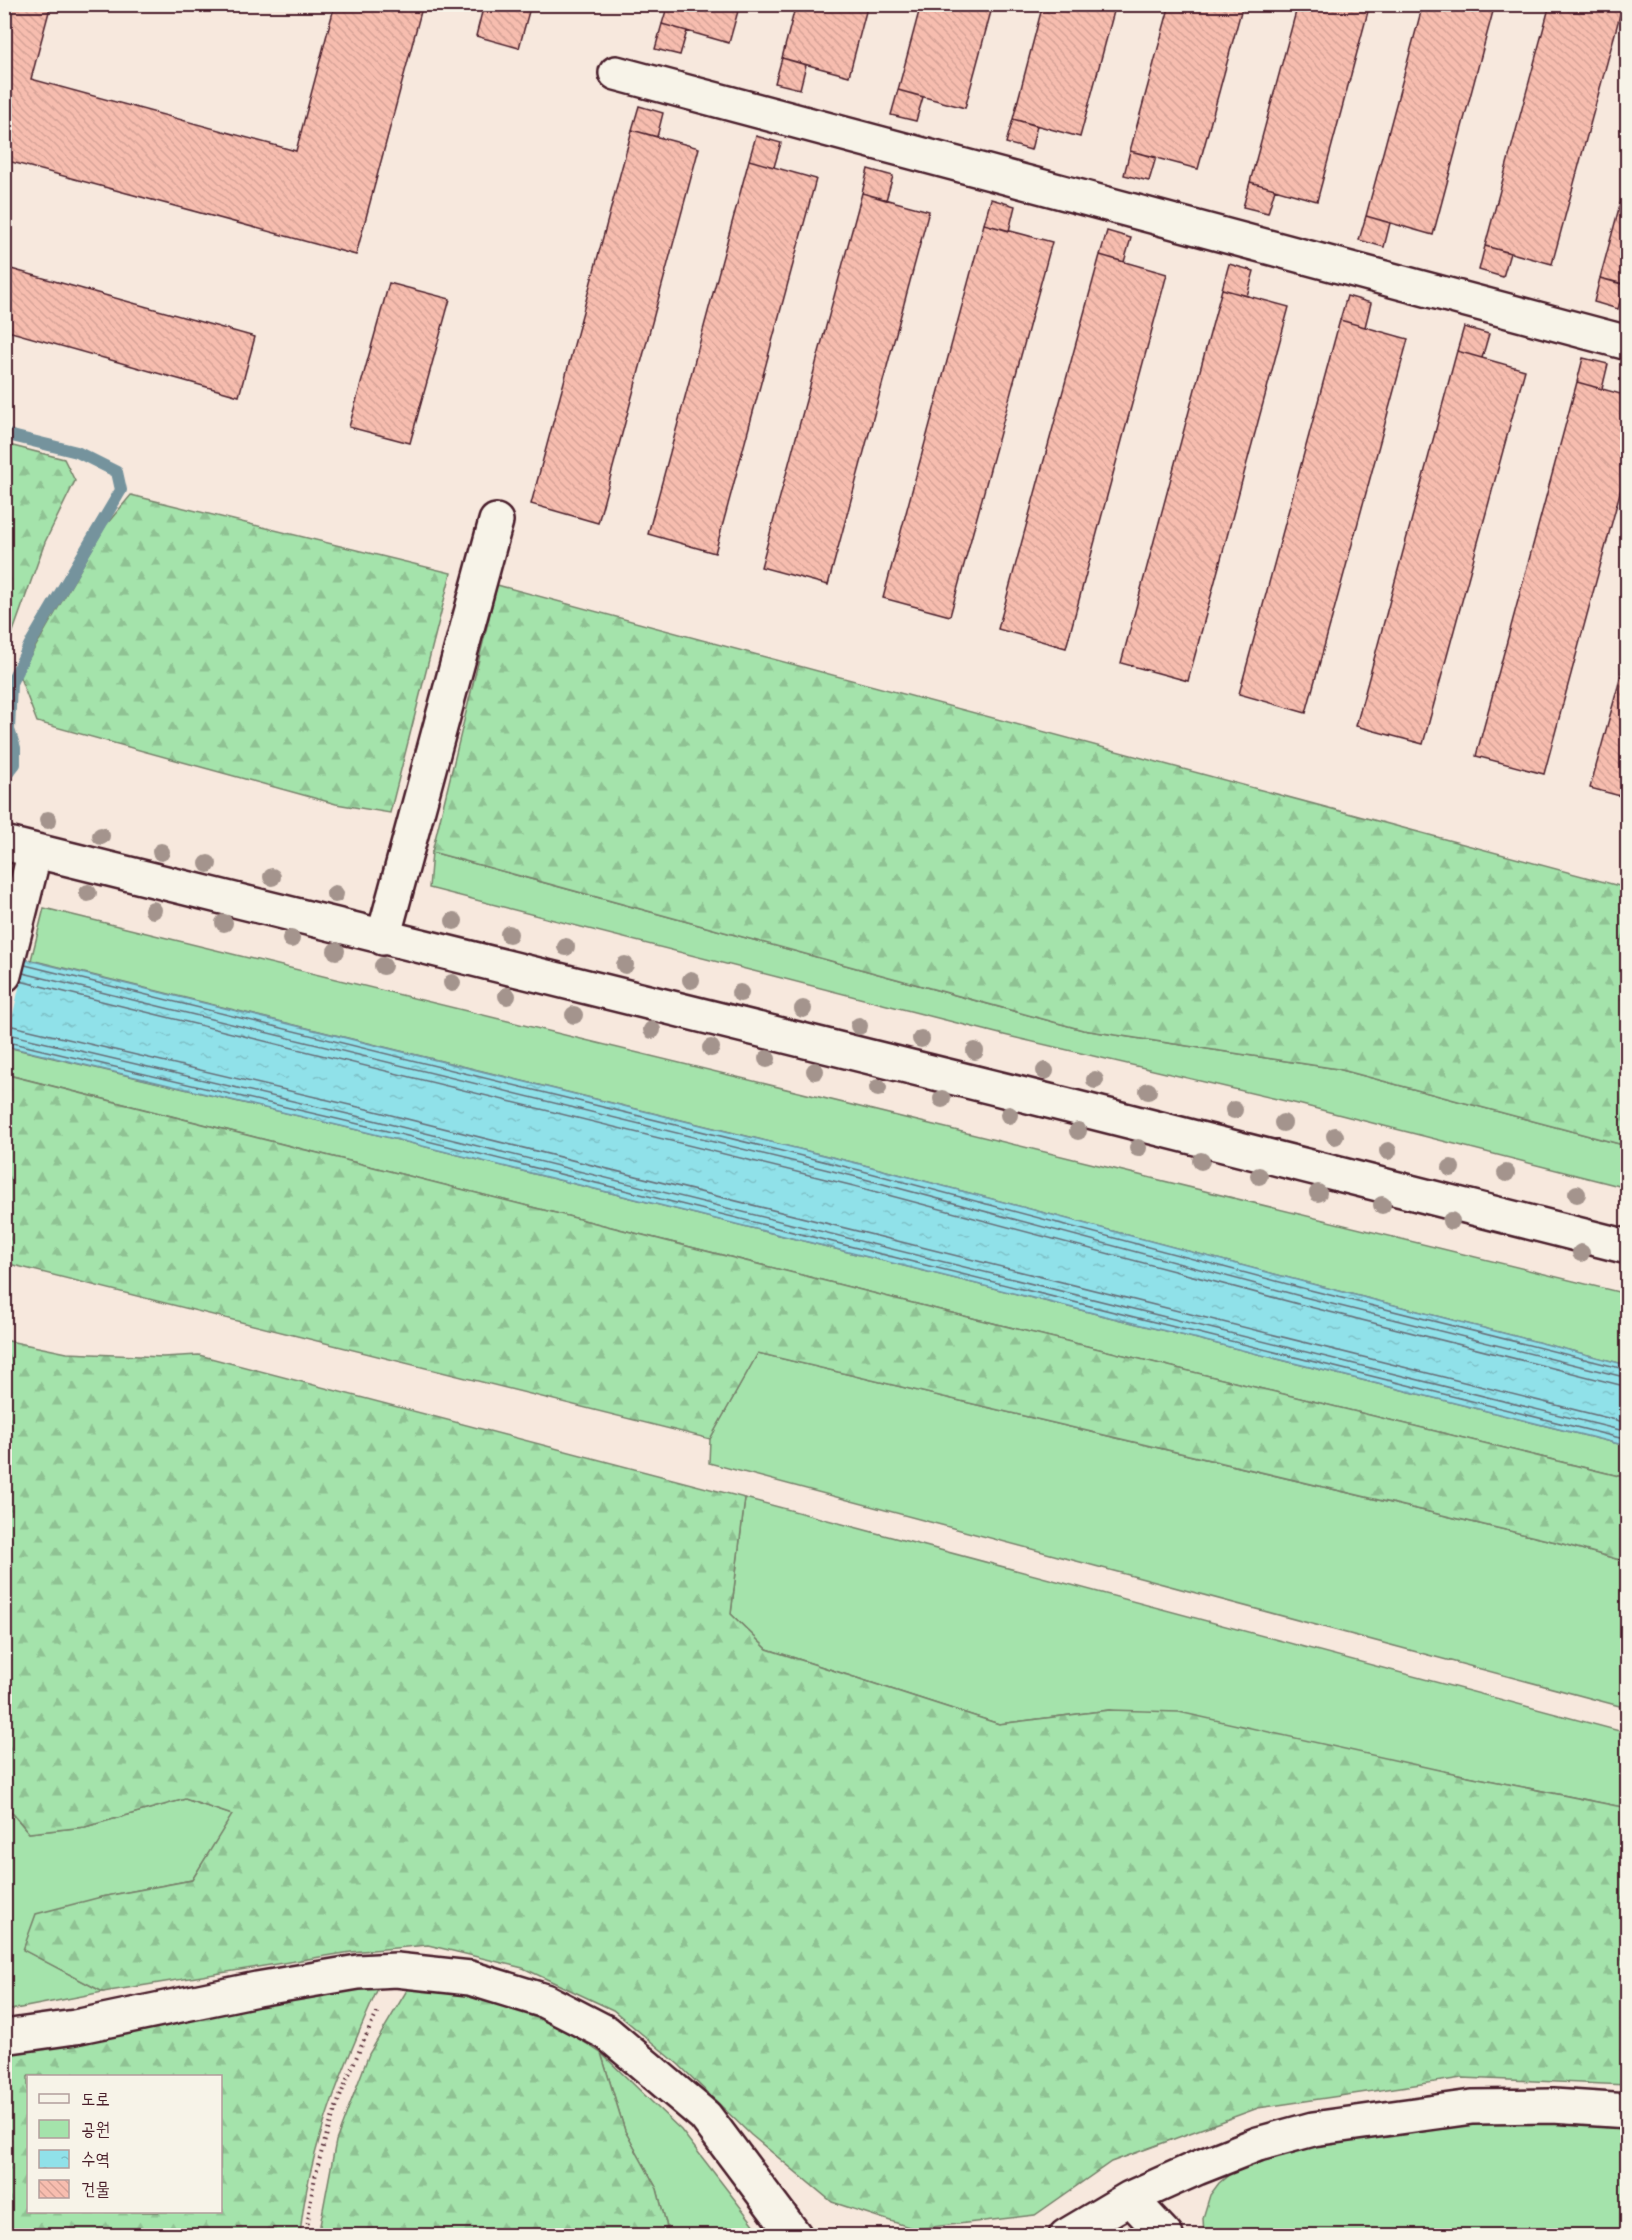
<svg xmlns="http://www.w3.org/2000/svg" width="1632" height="2240" font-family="Pangolin,'Poor Story',sans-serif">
<defs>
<pattern id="forest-firs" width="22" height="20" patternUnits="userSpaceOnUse" patternTransform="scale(1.5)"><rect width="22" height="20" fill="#a4e3ab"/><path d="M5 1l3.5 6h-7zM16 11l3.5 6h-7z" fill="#8fc293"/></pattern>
<pattern id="water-ripples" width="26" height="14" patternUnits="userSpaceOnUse" patternTransform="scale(1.5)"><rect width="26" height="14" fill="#90e1e9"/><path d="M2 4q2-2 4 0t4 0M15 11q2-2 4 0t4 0" fill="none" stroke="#7ec1c8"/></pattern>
<pattern id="building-back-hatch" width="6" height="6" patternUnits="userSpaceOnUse" patternTransform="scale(1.5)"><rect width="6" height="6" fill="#f7bdaf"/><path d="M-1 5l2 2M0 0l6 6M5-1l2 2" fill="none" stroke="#d5a297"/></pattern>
</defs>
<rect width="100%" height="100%" fill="#f7e8dd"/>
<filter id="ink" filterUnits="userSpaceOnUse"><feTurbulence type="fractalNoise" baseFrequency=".0167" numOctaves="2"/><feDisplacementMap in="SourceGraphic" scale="12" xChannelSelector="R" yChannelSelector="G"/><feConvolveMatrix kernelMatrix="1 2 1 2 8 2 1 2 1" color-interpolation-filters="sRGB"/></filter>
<g filter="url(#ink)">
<path fill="#a4e3ab" stroke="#77816b" stroke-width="1.5" d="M432,852L1083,1030L1338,1069L1627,1146V1188L1298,1104L1004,1035L429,888Z
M44,908L1627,1294V1365L1308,1283L860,1164L31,960Z
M7,1047L366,1132L1627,1446V1478L960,1315L5,1074Z
M758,1353L1556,1542L1627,1562V1708L709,1463L710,1439Z
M745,1498L1627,1733V1808L1448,1772L1109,1710L999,1724L767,1649L731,1614Z
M185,1799L233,1815L192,1880L101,1897L24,1950L103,1992L5,2011L4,1804L29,1833L85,1827Z
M601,2053L681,2130L762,2235H669L657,2189L625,2131Z
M1473,2123H1548L1627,2129V2235L1204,2236L1203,2218L1210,2195L1219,2183L1235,2170L1323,2142Z"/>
<path fill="url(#forest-firs)" stroke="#77816b" stroke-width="1.5" fill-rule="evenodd" d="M5,444L64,459L75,481L45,542L5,654Z
M131,495L451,573L390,813L336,804L37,722L19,675L106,525Z
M497,585L1627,888V1146L1338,1069L1083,1030L432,852Z
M4,1074L960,1315L1627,1478V1562L1556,1542L758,1353L710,1439L5,1263Z
M4,1340L67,1353L163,1357L199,1355L745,1498L731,1614L767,1649L999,1724L1109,1710L1179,1712L1448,1772L1627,1808V2085L1462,2078L1258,2108L1111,2162L1035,2215L915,2229L832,2202L751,2135L678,2064L613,2010L523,1968L428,1945L351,1952L103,1992L23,1950L36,1914L101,1897L192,1880L232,1815L185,1799L85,1827L29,1833L5,1804Z
M410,1985L481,1995L552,2021L601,2053L625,2131L657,2189L669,2235L318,2236L336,2141L369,2054Z
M379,1986C344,2065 308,2148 300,2235H5L4,2053L193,2020L323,1993ZM28,2076H220V2212H28Z"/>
<path fill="url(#water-ripples)" stroke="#74939d" stroke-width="1.5" d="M4,954L860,1164L1308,1283L1627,1365V1446L366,1132L5,1046Z"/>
<path fill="#f7e8dd" d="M4,951L26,957L5,1049Z"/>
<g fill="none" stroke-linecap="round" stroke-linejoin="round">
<path stroke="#666d77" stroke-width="1.5" d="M25,965L859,1170L1306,1289L1628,1370
M23,973L857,1177L1304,1297L1628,1378
M20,981L854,1186L1302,1305L1628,1387
M4,1024L371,1110L1628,1423
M4,1033L369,1119L1628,1432
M4,1041L367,1126L1628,1440"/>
<path stroke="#74939d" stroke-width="12" d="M4,434L77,452L117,472L121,490L30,644L11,683L9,730L15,748V764L4,778"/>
</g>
<path fill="url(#building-back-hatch)" stroke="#4a1f2b" stroke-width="1.5" d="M4,4H51L31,79L296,151L335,4H423L356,255L4,160Z
M484,4H531L519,48L476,36Z
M668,4H740L729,43L662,24Z
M796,4H868L849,76L782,58Z
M921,4H993L965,108L898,90Z
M1043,4H1116L1080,137L1013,119Z
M1170,4H1243L1198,169L1130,151Z
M1298,4H1370L1317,201L1250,182Z
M1423,4H1495L1433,235L1366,216Z
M1550,4H1623L1552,264L1485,246Z
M662,24L687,31L680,55L655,49Z
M782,58L806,65L800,89L775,83Z
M898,90L923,97L916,121L891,115Z
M639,106L663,113L657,137L632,130Z
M1013,119L1037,126L1031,150L1006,143Z
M632,130L699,148L598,523L531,504Z
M756,136L781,143L774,167L749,160Z
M1130,151L1156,157L1149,181L1124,175Z
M749,160L816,179L715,553L648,534Z
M868,169L893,176L886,200L862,193Z
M1628,175V285L1600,278Z
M1250,182L1275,189L1268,213L1243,207Z
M862,193L929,211L828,585L761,567Z
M991,199L1015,206L1009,231L984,224Z
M1366,216L1390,223L1384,247L1359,240Z
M984,224L1052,242L950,616L883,598Z
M1107,231L1131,238L1124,262L1100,255Z
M1485,246L1510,253L1503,277L1479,270Z
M1100,255L1167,274L1066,648L998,629Z
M1229,264L1254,271L1247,296L1222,289Z
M4,267L255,337L239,396L4,330Z
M1600,278L1625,285L1618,309L1594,302Z
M389,283L450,299L410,443L349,427Z
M1222,289L1289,307L1188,681L1121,663Z
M1347,296L1371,303L1365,327L1340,320Z
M1340,320L1408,339L1306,713L1239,694Z
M1464,327L1489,334L1482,358L1457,351Z
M1457,351L1525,370L1423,744L1356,726Z
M1583,358L1608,364L1602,389L1577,382Z
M1577,382L1628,396V463L1544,774L1476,756Z
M1628,650V798L1590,788Z"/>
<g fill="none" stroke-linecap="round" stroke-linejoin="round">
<defs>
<path id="minor" d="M616,73L1628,343
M4,843L1069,1106L1628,1247
M383,938L496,521
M4,975L35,851
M4,2037L75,2027L257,1989L358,1972L396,1970L470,1978L545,2001L607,2033L705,2116L795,2236
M1130,2198L1166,2236
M1066,2236L1130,2198L1197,2168L1258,2144L1313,2129L1472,2107L1553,2106L1628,2111"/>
</defs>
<use href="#minor" stroke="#4a1f2b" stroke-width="38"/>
<path stroke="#4a1f2b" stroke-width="4" stroke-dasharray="1.5 4.5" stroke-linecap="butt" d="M307,2236C310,2161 346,2076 379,2009"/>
<use href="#minor" stroke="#f7f3e8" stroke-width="33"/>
</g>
<g fill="#a4948d">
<circle cx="48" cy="820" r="9"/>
<circle cx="101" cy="836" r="9"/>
<circle cx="161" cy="852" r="9"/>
<circle cx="208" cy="864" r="9"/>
<circle cx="272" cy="877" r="9"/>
<circle cx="88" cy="893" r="9"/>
<circle cx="335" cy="894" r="9"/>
<circle cx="153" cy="910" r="9"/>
<circle cx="454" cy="921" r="9"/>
<circle cx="224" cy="923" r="9"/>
<circle cx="509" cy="934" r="9"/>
<circle cx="291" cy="939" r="9"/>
<circle cx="566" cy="947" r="9"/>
<circle cx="336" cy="951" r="9"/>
<circle cx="625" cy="965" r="9"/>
<circle cx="383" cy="966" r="9"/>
<circle cx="691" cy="980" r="9"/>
<circle cx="452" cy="983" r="9"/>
<circle cx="740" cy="993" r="9"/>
<circle cx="507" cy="996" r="9"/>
<circle cx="803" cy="1009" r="9"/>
<circle cx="574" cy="1015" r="9"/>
<circle cx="859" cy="1026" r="9"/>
<circle cx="652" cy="1030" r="9"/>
<circle cx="921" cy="1039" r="9"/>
<circle cx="711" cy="1048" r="9"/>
<circle cx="975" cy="1051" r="9"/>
<circle cx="767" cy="1059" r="9"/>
<circle cx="815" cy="1071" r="9"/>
<circle cx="1045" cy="1071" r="9"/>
<circle cx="1095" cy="1080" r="9"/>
<circle cx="878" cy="1088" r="9"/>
<circle cx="1148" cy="1091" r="9"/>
<circle cx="942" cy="1099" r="9"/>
<circle cx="1234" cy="1110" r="9"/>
<circle cx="1009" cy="1115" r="9"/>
<circle cx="1283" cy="1123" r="9"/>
<circle cx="1078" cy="1131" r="9"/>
<circle cx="1335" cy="1136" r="9"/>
<circle cx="1138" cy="1148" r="9"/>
<circle cx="1388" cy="1151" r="9"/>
<circle cx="1201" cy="1161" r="9"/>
<circle cx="1451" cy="1168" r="9"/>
<circle cx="1506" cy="1173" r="9"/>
<circle cx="1259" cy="1176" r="9"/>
<circle cx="1318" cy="1193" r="9"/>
<circle cx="1577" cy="1194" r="9"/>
<circle cx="1382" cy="1205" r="9"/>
<circle cx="1451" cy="1221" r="9"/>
<circle cx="1581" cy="1253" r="9"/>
</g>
</g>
<rect width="1632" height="2240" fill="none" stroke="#f7f3e8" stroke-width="24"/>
<rect x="12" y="12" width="1608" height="2216" fill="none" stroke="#4a1f2b" stroke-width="2" filter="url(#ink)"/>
<rect x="27" y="2075" width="195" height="138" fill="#f7f3e8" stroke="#b29e9c" stroke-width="1.5"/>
<rect x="39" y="2094" width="30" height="9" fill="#f7f3e8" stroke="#b29e9c" stroke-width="1.5"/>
<text x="81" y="2105" font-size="18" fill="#4a1f2b">도로</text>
<rect x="39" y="2120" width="30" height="18" fill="#a4e3ab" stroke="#b29e9c" stroke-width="1.5"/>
<text x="81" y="2135" font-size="18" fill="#4a1f2b">공원</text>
<rect x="39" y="2150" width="30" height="18" fill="url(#water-ripples)" stroke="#b29e9c" stroke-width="1.5"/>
<text x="81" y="2165" font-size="18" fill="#4a1f2b">수역</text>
<rect x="39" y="2180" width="30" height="18" fill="url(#building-back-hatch)" stroke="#b29e9c" stroke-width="1.5"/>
<text x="81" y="2195" font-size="18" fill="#4a1f2b">건물</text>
</svg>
